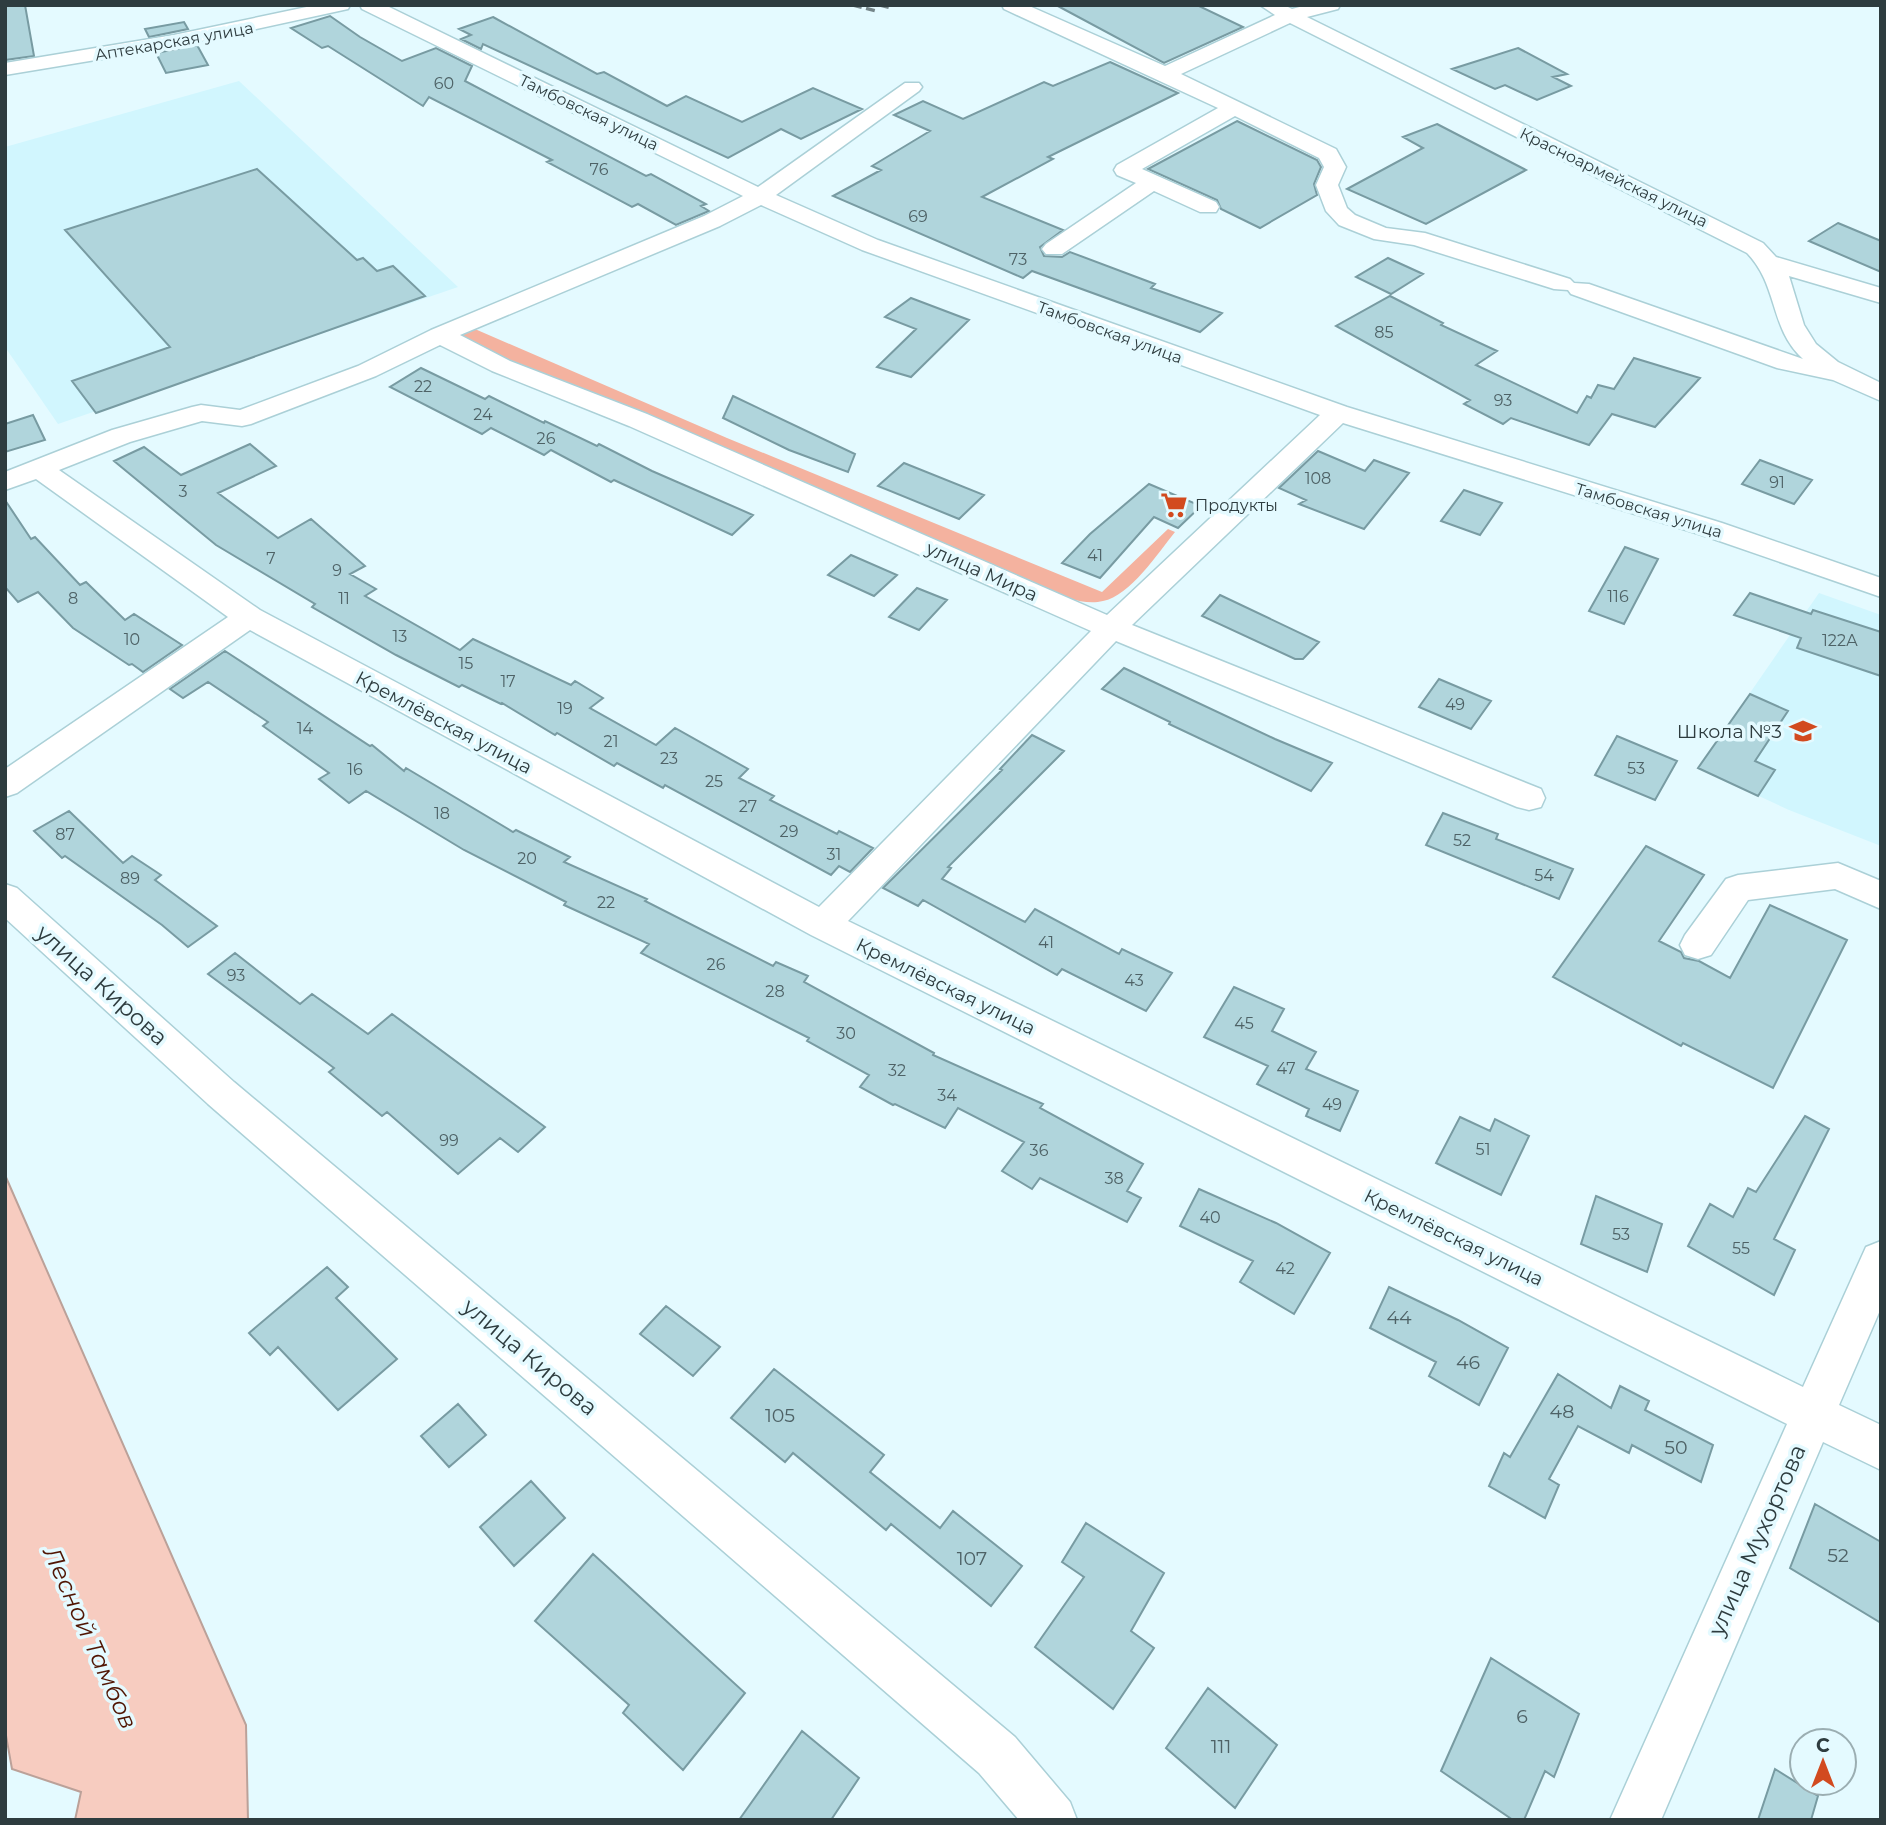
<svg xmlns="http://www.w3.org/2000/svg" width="1886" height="1825" font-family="Montserrat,sans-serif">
<rect width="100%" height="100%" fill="#e4faff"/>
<path fill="#d1f6fe" d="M239,81L458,287L58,424L5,347V147Z
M1819,593L1881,615V846L1789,810L1698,768Z"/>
<path fill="#f4b29f" d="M468,326L727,438L1102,592L1168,529L1175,532C1158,553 1130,596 1103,601C1091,604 1080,601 1069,599L466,345L457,332Z"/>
<path fill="#f7ccc0" stroke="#bba199" stroke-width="2" d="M5,1175L246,1725L248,1820H75L81,1792L12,1769L5,1730Z"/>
<path fill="#b0d5dc" stroke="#789ba2" stroke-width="2" d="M5,5H25L34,56L5,60Z
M1056,5H1197L1243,27L1164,63Z
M330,16L360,37L402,61L436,48L472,66L465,81L646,176L651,174L706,204L701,206L709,211L676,225L638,204L632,207L547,162L552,160L429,97L423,106L328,46L322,48L291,28Z
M493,17L597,74L604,72L667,106L686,96L742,122L813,88L862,109L801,139L781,129L728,158L483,44L481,49L461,39L471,35L459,29Z
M184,22L188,29L149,37L145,29Z
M197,45L208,65L166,73L156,53Z
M1518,48L1567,74L1553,77L1571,86L1537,100L1505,85L1495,89L1452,69Z
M1110,62L1178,93L1048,157L1053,159L982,197L1063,230L1040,247L1044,256L1062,257L1070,252L1155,284L1151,288L1222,313L1200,332L1032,271L1023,278L833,196L881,170L872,166L930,131L894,115L923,101L963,119L1044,82L1053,86Z
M1237,121L1317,160L1321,167L1314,184L1317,195L1260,228L1221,209L1217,200L1148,169Z
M1437,124L1526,170L1426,224L1347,189L1423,148L1403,137Z
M257,169L357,260L363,258L377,271L393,266L425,296L96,413L72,381L170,347L65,230Z
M1838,223L1881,241V272L1809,241Z
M1388,258L1423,274L1391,294L1356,277Z
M1390,296L1443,323L1441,325L1497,351L1476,365L1577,413L1587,396L1591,398L1598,385L1614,389L1634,358L1700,378L1655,427L1612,414L1589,445L1511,418L1503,424L1464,404L1470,400L1336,326Z
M911,298L969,320L911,377L877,367L916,329L885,317Z
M421,368L485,399L489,396L544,423L545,421L597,446L599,444L652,471L753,515L732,535L614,480L611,482L551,450L544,455L491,428L482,434L390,387Z
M733,396L855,454L848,472L789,450L723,418Z
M33,415L45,440L5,452V424Z
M250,444L276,466L218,493L278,538L311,519L365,566L350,574L376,589L365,596L460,650L473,639L571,685L575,681L603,698L590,708L656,745L675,728L748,769L739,778L774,796L770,800L837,834L839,831L873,848L850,872L839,866L831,875L665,785L663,788L617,763L614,766L557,733L555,735L502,703L501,704L462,685L459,687L396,655L312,607L315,604L216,545L114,461L144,447L181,475Z
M1318,451L1365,471L1374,460L1409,473L1364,529L1299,504L1306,500L1279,488Z
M1760,460L1812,480L1794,504L1742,484Z
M904,463L984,495L959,519L878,486Z
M1149,484L1201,506L1178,528L1154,517L1100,578L1062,563L1090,534Z
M1464,490L1502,503L1480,535L1441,521Z
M5,500L31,539L35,537L80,585L86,582L125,620L134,614L182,645L143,672L132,664L129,665L73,628L38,592L18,602L5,587Z
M1625,547L1658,559L1624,624L1589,611Z
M851,555L897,575L874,596L828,575Z
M917,588L947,600L919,630L889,617Z
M1750,593L1811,614L1813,610L1881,632V676L1797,648L1801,638L1734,615Z
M1220,595L1319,642L1303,659H1295L1202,616Z
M225,651L370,746L372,745L404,771L406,768L513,832L516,830L570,857L564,862L647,899L645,901L773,966L776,962L808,976L804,982L934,1053L933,1055L1043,1104L1040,1108L1143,1164L1127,1191L1141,1198L1127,1222L1040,1178L1032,1189L1002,1171L1024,1142L958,1108L945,1128L895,1104L893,1105L860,1087L869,1075L807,1041L809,1038L641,953L649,944L564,905L566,902L464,850L366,791L349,803L319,779L329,773L263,726L268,722L208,682L183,698L170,689Z
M1124,668L1275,739L1332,763L1311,791L1169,724L1170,722L1102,689Z
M1439,679L1491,701L1471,729L1419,707Z
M1750,694L1788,711L1755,761L1775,770L1758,796L1698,768Z
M1032,735L1064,751L948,867L951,868L942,879L1025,922L1035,909L1119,954L1122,949L1172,973L1146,1011L1062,969L1057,975L923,900L918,906L883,888L1002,770L1000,769Z
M1617,736L1677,761L1655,800L1595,775Z
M69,811L123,863L132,856L161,875L155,880L217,926L188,947L162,925L65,856L62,858L34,831Z
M1443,813L1498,834L1496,839L1573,869L1559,899L1426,845Z
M1646,846L1704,875L1659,941L1681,952L1684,958L1699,961L1730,978L1770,905L1847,940L1773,1088L1683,1043L1681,1046L1553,977Z
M235,953L300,1004L312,994L368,1034L392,1014L545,1127L518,1152L500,1138L458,1174L387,1112L382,1116L329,1072L334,1068L208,974Z
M1234,987L1284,1009L1272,1031L1316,1052L1306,1069L1358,1091L1340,1131L1306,1116L1309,1109L1257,1084L1268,1066L1204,1037Z
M1805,1116L1829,1129L1774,1239L1795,1250L1774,1295L1688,1246L1710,1204L1733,1217L1748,1188L1756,1192Z
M1460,1117L1490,1131L1495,1119L1529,1136L1501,1195L1436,1163Z
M1199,1189L1276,1223L1330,1253L1294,1314L1240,1282L1253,1261L1180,1226Z
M1596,1196L1662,1224L1647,1272L1581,1244Z
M327,1267L348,1287L336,1298L397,1359L338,1410L278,1347L270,1355L249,1333Z
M1389,1287L1458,1320L1508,1348L1479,1405L1429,1376L1436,1362L1370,1328Z
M666,1306L720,1347L693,1376L640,1334Z
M774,1369L884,1455L870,1472L940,1528L953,1511L1022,1566L991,1606L891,1524L886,1530L793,1453L785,1462L731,1418Z
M1558,1374L1611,1408L1620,1386L1649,1401L1645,1410L1713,1445L1701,1482L1632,1445L1629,1453L1578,1426L1549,1479L1559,1485L1545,1518L1489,1486L1504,1453L1510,1457Z
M458,1404L486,1435L449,1467L421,1436Z
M531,1481L565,1518L514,1566L480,1527Z
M1815,1504L1881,1542V1623L1790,1568Z
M1086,1523L1164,1573L1131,1631L1154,1648L1113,1709L1035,1647L1084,1577L1062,1562Z
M593,1554L745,1693L683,1770L623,1713L629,1705L535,1621Z
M1491,1658L1579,1714L1554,1777L1545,1771L1524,1820H1513L1441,1771Z
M1208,1688L1277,1745L1235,1808L1166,1748Z
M802,1731L859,1778L831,1820H739Z
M1775,1769L1818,1796L1811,1820H1758Z"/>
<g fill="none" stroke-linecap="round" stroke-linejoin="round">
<defs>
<path id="minor" d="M316,5H350L348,9L174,47L5,75V63L174,35Z
M360,5H385L758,187L905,83H919L922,87L919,91L776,195L878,240L1347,407L1722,523L1881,578V597L1702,535L1343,423L1132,625L1541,789L1545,798L1541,807L1529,810L1517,807L1116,641L848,921L1803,1387L1866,1247L1881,1241V1308L1839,1405L1881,1425V1470L1823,1442L1661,1820H1610L1787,1424L811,935L250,630L17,793L5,797V769L228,617L36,479L5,490V472L112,430L192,407L201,405L240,410L358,366L431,330L704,216L743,196L362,9ZM761,205L862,250L1320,415L1107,615L647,414L510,361L460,335L720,226ZM440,345L492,371L629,426L1091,631L819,907L260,610L59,470L130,442L202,421L242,426L251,424L376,376Z
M1002,5H1027L1165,66L1275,15L1260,5H1284L1292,9L1307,5H1340L1338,9L1307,17L1763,243L1776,257L1881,288V303L1789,276L1804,325L1816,344L1838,362L1881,383V401L1833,380L1777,368L1571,294L1568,290L1554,289L1414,245L1374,239L1339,225L1326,211L1316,185L1324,167L1319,158L1235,116L1142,169L1216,202L1219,207L1216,212H1200L1154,191L1062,254H1046L1042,249L1046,244L1136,183L1117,175L1114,170L1117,165L1218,108L1004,9ZM1290,23L1747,253C1779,286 1769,328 1803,359L1589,284L1574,283L1570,279L1425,233L1386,228L1355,215L1347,208L1338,185L1346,167L1336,149L1181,74Z
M1838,863L1881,881V909L1835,889L1748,900L1711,955L1698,959L1685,955L1680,945L1685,935L1726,879L1738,875Z
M5,884L17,888L234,1082L1015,1737L1070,1802L1077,1820H1019L979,1773L208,1104L5,918Z"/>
</defs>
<use href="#minor" stroke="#abd0d7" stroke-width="3"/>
<use href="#minor" fill="#fff" fill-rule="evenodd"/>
<path stroke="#748589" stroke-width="3.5" stroke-dasharray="9 4.5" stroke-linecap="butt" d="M853,5L876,11
M880,5L892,8"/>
</g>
<defs>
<symbol id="supermarket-bare" viewBox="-9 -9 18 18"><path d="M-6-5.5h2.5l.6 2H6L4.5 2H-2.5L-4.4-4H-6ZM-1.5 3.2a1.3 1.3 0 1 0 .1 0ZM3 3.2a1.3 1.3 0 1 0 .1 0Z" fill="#d24a1f" stroke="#e4faff" stroke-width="2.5" paint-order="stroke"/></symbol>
<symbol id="school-bare" viewBox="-9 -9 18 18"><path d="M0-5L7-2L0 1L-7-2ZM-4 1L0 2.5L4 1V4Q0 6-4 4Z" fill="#d24a1f" stroke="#e4faff" stroke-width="2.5" paint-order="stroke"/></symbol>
</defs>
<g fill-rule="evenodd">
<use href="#supermarket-bare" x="1155" y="486" width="38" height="38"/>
<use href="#school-bare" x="1784" y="712" width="38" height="38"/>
</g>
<g text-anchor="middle" stroke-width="7" stroke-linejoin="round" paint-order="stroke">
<g font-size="16" fill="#2e3c3f" stroke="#e4faff">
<text transform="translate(174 41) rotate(-10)" y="6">Аптекарская улица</text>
<text transform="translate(589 112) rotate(26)" y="6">Тамбовская улица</text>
<text transform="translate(1614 177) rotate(26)" y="6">Красноармейская улица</text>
<text transform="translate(1110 332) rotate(20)" y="6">Тамбовская улица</text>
<text transform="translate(1649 510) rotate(17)" y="6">Тамбовская улица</text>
</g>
<g font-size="16" fill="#4e6266">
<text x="444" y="89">60</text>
<text x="599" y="175">76</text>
<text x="918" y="222">69</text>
<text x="1018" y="265">73</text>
<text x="1384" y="338">85</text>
<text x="423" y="392">22</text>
<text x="1503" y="406">93</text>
<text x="483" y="420">24</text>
<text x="546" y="444">26</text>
<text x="1318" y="484">108</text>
<text x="1777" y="488">91</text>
<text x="183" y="497">3</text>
<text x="1095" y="561">41</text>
<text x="271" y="564">7</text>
<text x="337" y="576">9</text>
<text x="1618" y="602">116</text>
<text x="73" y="604">8</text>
<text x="344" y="604">11</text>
<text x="400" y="642">13</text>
<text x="132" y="645">10</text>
<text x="1840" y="646">122А</text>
<text x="466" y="669">15</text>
<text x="508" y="687">17</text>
<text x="1455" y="710">49</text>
<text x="565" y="714">19</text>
<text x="305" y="734">14</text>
<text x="611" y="747">21</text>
<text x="669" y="764">23</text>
<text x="1636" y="774">53</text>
<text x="355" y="775">16</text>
<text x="714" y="787">25</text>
<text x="748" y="812">27</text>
<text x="442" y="819">18</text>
<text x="789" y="837">29</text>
<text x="65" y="840">87</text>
<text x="1462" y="846">52</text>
<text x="834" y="860">31</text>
<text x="527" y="864">20</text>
<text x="1544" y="881">54</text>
<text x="130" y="884">89</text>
<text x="606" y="908">22</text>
<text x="1046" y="948">41</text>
<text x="716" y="970">26</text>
<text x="236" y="981">93</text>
<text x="1134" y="986">43</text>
<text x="775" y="997">28</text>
<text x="1244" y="1029">45</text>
<text x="846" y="1039">30</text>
<text x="1286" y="1074">47</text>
<text x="897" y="1076">32</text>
<text x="947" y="1101">34</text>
<text x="1332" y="1110">49</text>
<text x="449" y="1146">99</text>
<text x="1483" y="1155">51</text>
<text x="1039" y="1156">36</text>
<text x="1114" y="1184">38</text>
<text x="1210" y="1223">40</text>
<text x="1621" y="1240">53</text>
<text x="1741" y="1254">55</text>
<text x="1285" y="1274">42</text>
</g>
<g font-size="16" fill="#2e3c3f" stroke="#e4faff" text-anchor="start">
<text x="1195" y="511">Продукты</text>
</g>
<g font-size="19" fill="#2e3c3f" stroke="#e4faff">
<text transform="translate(982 571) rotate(24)" y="7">улица Мира</text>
<text transform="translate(444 722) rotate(28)" y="7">Кремлёвская улица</text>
<text transform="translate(946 986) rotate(26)" y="7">Кремлёвская улица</text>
<text transform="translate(1454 1237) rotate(26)" y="7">Кремлёвская улица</text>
</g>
<g font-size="19" fill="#2e3c3f" stroke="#e4faff" text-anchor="end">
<text x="1782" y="738">Школа №3</text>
</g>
<g font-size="19" fill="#4e6266">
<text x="1399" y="1324">44</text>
<text x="1468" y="1369">46</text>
<text x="1562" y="1418">48</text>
<text x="780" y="1422">105</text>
<text x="1676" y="1454">50</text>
<text x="1838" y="1562">52</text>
<text x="972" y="1565">107</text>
<text x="1522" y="1723">6</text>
<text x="1221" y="1753">111</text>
</g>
<g font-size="23" fill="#2e3c3f" stroke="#e4faff">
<text transform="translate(102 985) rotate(42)" y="8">улица Кирова</text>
<text transform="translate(530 1357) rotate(40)" y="8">улица Кирова</text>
<text transform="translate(1757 1540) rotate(-66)" y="8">улица Мухортова</text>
</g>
<g font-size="24" font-style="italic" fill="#501503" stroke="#e4faff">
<text transform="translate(90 1638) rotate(66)" y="8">Лесной Тамбов</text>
</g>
</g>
<rect width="1886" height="1825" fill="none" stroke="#2e3c3f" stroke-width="14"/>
<g transform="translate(1823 1762)"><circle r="33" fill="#e4faff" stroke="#9baeb2" stroke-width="2"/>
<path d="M0-5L12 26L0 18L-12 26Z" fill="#d24a1f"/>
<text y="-10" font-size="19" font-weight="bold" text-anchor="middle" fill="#2e3c3f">С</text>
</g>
</svg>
